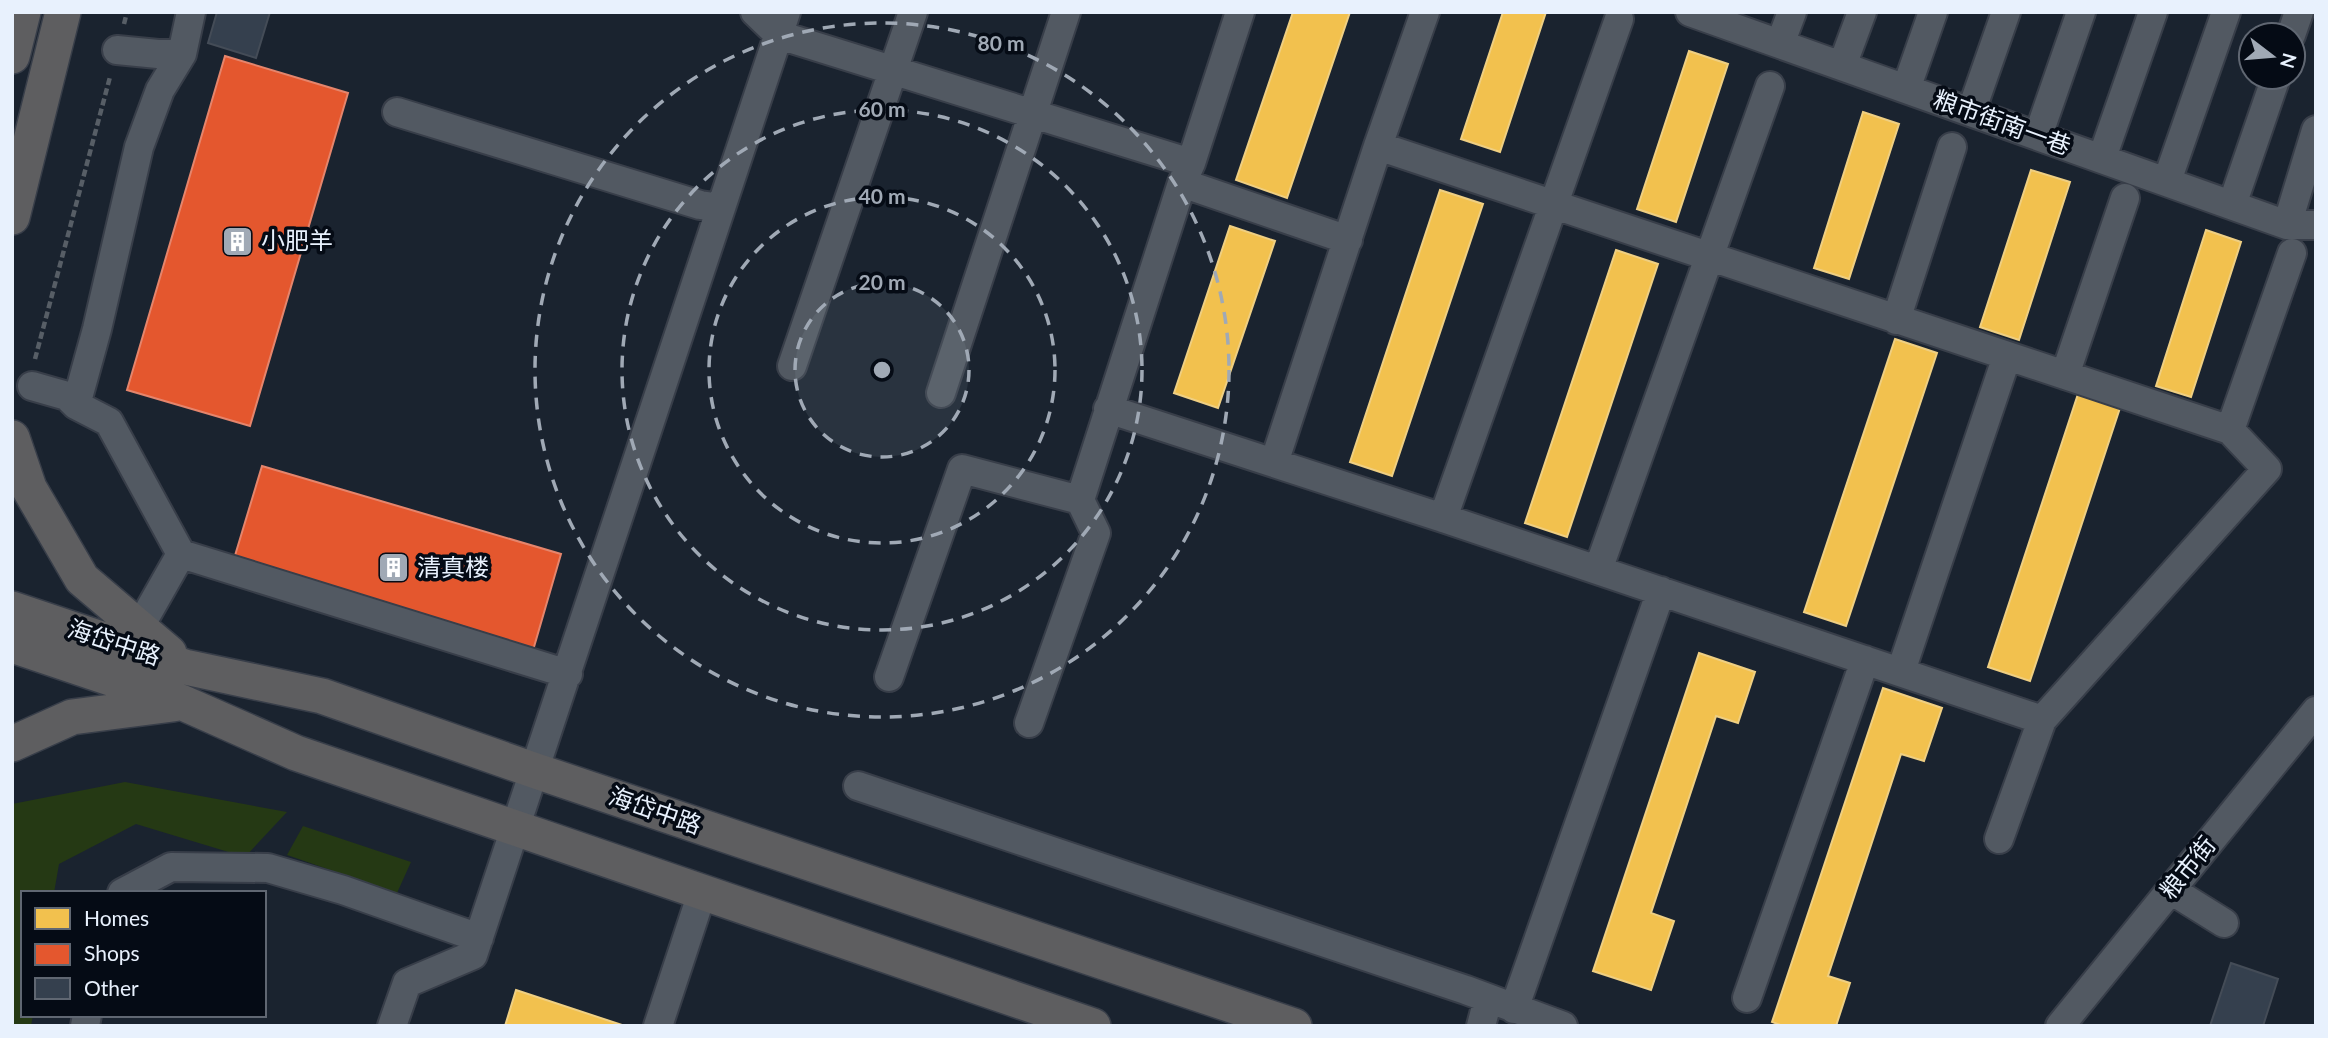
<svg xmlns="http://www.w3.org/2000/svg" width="2328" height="1038" font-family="Lato,'Noto Sans SC',sans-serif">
<rect width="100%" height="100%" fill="#1a232f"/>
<path fill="#253914" d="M125,782L287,812L245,857L136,824L59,864L54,893H23V1015H33L31,1026H12V804Z
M303,826L411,862L397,893L287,855Z"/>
<path fill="#f2c14e" stroke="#efcf82" stroke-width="2" d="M1293,12H1350L1287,198L1236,180Z
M1503,12H1546L1500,152L1461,139Z
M1689,51L1728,64L1676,222L1637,209Z
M1863,112L1899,124L1849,279L1814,268Z
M2031,170L2070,182L2019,340L1980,327Z
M1440,190L1483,204L1392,476L1350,462Z
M1230,226L1275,241L1218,408L1174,393Z
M2206,230L2241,242L2191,397L2156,386Z
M1616,250L1658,264L1567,537L1525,523Z
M1895,339L1937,353L1846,626L1804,612Z
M2078,394L2120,408L2030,681L1988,667Z
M1699,653L1755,672L1738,723L1716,716L1651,913L1674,921L1651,990L1593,971Z
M1883,688L1942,708L1924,761L1901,754L1828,976L1850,983L1836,1026H1783L1772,1022Z
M516,990L625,1026H505Z"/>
<path fill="#e4572e" stroke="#e5856c" stroke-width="2" d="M225,56L348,93L250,426L127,390Z
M262,466L561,554L527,671L227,582Z"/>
<path fill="#35404e" stroke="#444c57" stroke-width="2" d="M217,12H270L256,58L208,43Z
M2231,963L2278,979L2263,1026H2210Z"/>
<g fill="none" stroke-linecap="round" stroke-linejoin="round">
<defs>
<path id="minor" d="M191,12L182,54L160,90L139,147L97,329L76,405L109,422L181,554L568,674
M755,12L779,35L1191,163
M1690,12L2287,225H2316
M2291,35L2299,12
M1780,44L1792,12
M117,50L158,54H182
M1842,66L1862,12
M1906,89L1933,12
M397,112L700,205L721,208
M1971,112L2006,12
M2038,136L2081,12
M1378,146L2230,430
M2102,158L2153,12
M2167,181L2226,12
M1182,183L1348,240
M2232,205L2276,77
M2287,225L2316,130
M1896,320L1952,147
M792,366L913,12
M2065,375L2125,198
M32,386L67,396L76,405
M941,393L1066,12
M1108,409L1443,518L2042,720
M1274,463L1378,146L1425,12
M1443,518L1619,19
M1598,570L1770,86
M139,628L181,554
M1905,659L2007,356
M889,677L962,469L1080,500
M1029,723L1096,533L1080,500L1182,183L1191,163L1240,12
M858,786L1466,990L1563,1026
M1999,839L2042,720L2267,469L2230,430L2292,253
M2171,890L2224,923
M122,893L171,867L268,868L343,890L479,938
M1747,998L1865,660
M1514,1009L1661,591
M85,1026L87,1015
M392,1026L407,983L473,955L786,12
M658,1026L702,893
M1481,1026L1488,999
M2060,1026L2316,711"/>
<path id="major" d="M12,56L23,12
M12,217L63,12
M12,438L29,488L82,579L169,653
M12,609L185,667L322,696L536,771L1294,1026
M12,645L181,702L296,753L1093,1026
M12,744L72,717L173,704"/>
</defs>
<use href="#minor" stroke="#383e49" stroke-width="32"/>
<use href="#major" stroke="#383e49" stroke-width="38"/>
<path stroke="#575e66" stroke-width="4.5" stroke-dasharray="7 3.5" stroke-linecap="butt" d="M124,24L127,12
M35,359L110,77"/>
<use href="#minor" stroke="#525962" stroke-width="28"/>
<use href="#major" stroke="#5e5e60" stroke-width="35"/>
</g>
<circle cx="882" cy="370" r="87" fill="#a0a9b5" fill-opacity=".12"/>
<g fill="none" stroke="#a0a9b5" stroke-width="3.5" stroke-dasharray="12 9">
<circle cx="882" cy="370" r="87"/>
<circle cx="882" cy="370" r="173"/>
<circle cx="882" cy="370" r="260"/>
<circle cx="882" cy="370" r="347"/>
</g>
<defs>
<symbol id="building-square" viewBox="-11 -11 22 22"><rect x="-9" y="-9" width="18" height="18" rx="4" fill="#a0a9b5" stroke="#050b15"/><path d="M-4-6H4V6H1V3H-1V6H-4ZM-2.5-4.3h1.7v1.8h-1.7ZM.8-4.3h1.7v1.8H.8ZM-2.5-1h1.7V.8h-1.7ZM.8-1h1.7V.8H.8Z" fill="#fff"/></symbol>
</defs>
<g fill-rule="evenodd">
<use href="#building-square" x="220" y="224" width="35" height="35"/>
<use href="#building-square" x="376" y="550" width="35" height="35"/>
</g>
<g text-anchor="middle" stroke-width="7" stroke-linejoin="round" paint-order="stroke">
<g font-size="24" fill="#e8f1fd" stroke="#050b15">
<text transform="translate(2002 123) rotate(20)" y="8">粮市街南一巷</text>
<text transform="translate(114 643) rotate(18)" y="8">海岱中路</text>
<text transform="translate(655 811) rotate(19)" y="8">海岱中路</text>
<text transform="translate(2188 868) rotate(-51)" y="8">粮市街</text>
</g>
<g font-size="24" fill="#e8f1fd" stroke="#050b15" text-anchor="start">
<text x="261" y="249">小肥羊</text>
<text x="417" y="576">清真楼</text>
</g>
</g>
<circle cx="882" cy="370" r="10" fill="#a0a9b5" stroke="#050b15" stroke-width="3.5"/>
<g font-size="21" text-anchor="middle" font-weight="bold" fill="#a0a9b5" stroke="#050b15" stroke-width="7" stroke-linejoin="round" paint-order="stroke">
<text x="1001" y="51">80 m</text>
<text x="882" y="117">60 m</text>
<text x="882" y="204">40 m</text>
<text x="882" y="290">20 m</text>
</g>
<rect width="2328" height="1038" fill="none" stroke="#e8f1fd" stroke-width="28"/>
<rect x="21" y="891" width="245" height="126" fill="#050b15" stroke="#606772" stroke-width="2"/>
<rect x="35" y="908" width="35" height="21" fill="#f2c14e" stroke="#606772" stroke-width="2"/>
<text x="84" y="926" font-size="21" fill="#e8f1fd">Homes</text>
<rect x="35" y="944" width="35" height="21" fill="#e4572e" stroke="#606772" stroke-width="2"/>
<text x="84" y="961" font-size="21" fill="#e8f1fd">Shops</text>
<rect x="35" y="978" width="35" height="21" fill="#35404e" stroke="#606772" stroke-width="2"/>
<text x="84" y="996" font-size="21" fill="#e8f1fd">Other</text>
<g transform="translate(2272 56) rotate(106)"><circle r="33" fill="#050b15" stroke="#606772" stroke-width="2"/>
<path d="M0-5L12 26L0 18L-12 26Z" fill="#a0a9b5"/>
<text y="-10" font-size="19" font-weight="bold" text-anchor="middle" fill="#e8f1fd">N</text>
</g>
</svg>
